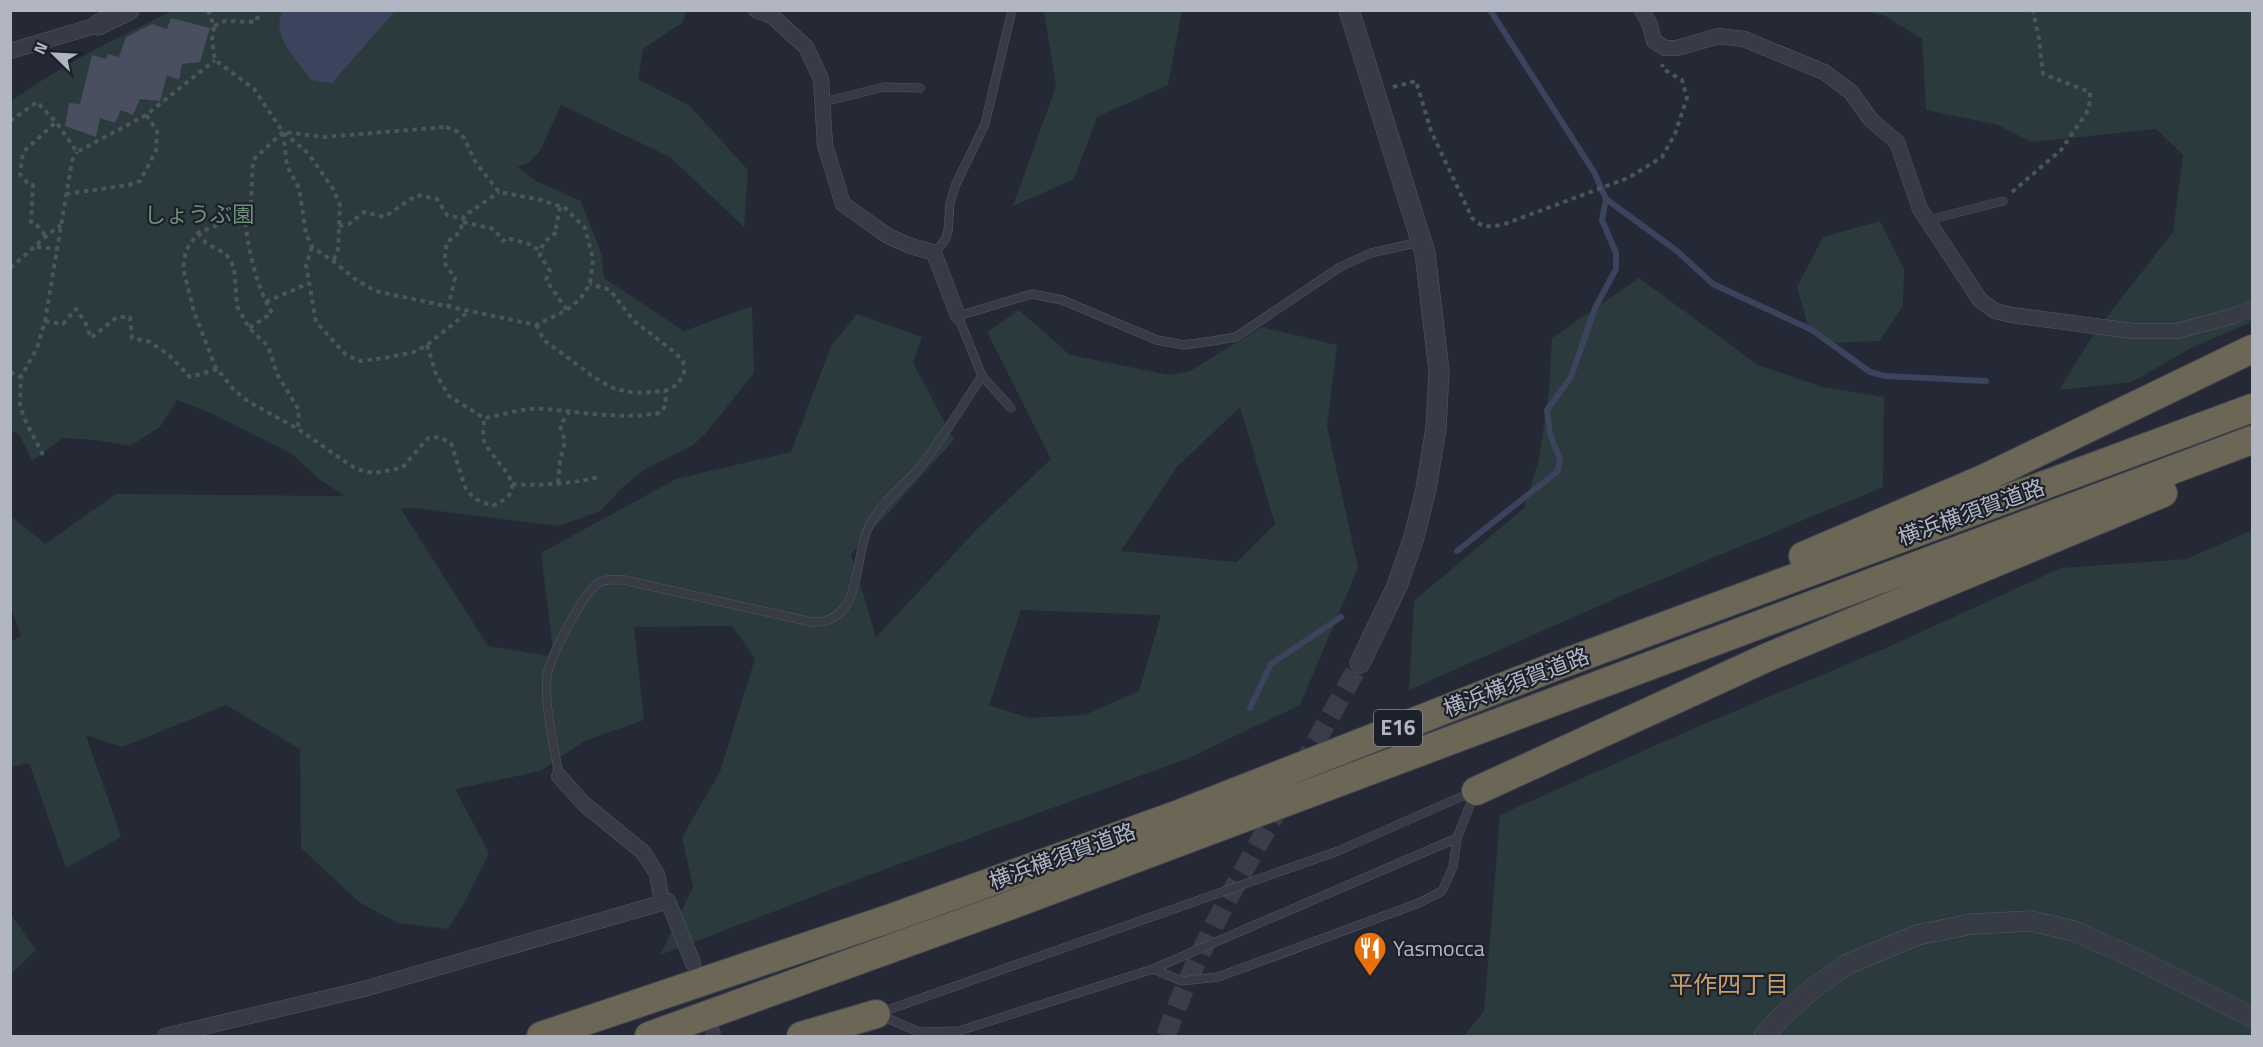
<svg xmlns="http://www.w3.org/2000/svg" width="2263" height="1047" font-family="'Titillium Web','Noto Sans JP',sans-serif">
<rect width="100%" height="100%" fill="#242935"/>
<path fill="#2b3a3c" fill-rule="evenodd" d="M172,11H686L683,22L643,49L638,79L690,106L748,170L744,227L670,157L561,105L540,151L529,163L517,167L536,181L581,201L602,255L604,278L684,331L752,306L754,373L705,434L692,446L644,470L624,486L600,511L559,526L414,508L401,509L488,646L554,657L541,553L676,479L791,452L831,346L857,314L922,337L913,363L954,440L851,554L876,637L979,527L1051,459L987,332L1019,310L1070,355L1169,375L1190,371L1262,327L1337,345L1327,426L1358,568L1300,705L1189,758L864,877L660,955L693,887L682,837L720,772L755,658L732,626L634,627L644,720L584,741L541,771L455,789L489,853L466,900L448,929L398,923L359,902L301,848L300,749L226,705L122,747L86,735L121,837L66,868L29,763L11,767V641L21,636L11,609V516L45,544L116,494L345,496L320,480L292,454L206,411L177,400L160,427L130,446L96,440L63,438L32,461L19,434L11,430L10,102C61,65 116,38 172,11ZM1240,407L1275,524L1237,562L1121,551L1177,467ZM1021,610L1161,615L1139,691L1085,715L1029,718L989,705Z
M1044,11H1182L1168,85L1097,117L1074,179L1013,206L1056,86Z
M1865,11H2252V322L2193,347L2132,382L2059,390L2095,332L2173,232L2183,155L2156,129L2031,142L1998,125L1926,110L1922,39L1885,16Z
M1880,221L1904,269L1903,306L1879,341L1829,343L1808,326L1797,287L1823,237Z
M1639,278L1758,365L1823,387L1884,397L1883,487L1619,597L1409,690L1414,601L1524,508L1539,460L1549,390L1552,338Z
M2252,530V1036H1464L1484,1011L1500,815L1699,726L1884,649L2061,568L2187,559Z
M10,913L36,950L11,974H10Z"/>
<path fill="#3b445c" d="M283,11V10L395,11L332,83L311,80C298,61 269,34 283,11Z"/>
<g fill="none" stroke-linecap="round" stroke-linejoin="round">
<path stroke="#3b445c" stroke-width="6" d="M1490,10L1594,172L1606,199L1677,251L1713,284L1812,330L1870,372L1885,376L1986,381
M1457,551L1558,471L1560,459L1550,434L1547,410L1571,377L1595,308L1616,269V253L1602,220L1606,199
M1250,708L1271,664L1341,617"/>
</g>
<path fill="#4a4f5f" d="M171,18L210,28L200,62L182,64L179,80L167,75L160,101L140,99L133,115L121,110L115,123L100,118L96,137L65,126L69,103L80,104L92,55L106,59L108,54L119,57L126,37L152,24L167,29Z"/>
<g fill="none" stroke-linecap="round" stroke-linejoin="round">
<path stroke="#393e4a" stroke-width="15" stroke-dasharray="15 8" stroke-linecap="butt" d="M698,979L714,1036"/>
<path stroke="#393e4a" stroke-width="20" stroke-dasharray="20 10" stroke-linecap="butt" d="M1301,768L1360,663
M1166,1036C1195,953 1239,878 1282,802"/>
<defs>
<path id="service" d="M823,102L884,87L920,88
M1928,220L2003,201
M934,253L945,240L948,231L950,203L956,184L985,124L1012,10
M1011,408L982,376L958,316L1032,294L1062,300L1157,340L1184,345L1212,341L1236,337L1340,267L1371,253L1420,242
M559,776C554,745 544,706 547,676C550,656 582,596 597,584C604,578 615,580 624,580L812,622C863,624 853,559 869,526C881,502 904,487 920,467C943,438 962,406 982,376
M1153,969L1457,838
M882,1012L1338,851L1472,792
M880,1015L919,1032L959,1031L1153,969L1182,981L1218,977L1419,903L1442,891L1453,867L1457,838L1474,795"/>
<path id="minor" d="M756,10L772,16L806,47L821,79L825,145L843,204L888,236L908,245L934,253L958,316
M1642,10L1650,25L1654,41L1665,48H1677L1719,36L1744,39L1824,72L1851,92L1871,120L1897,142L1920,209L1980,300L1995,311L2012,315L2132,331H2177L2233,316L2252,308
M10,51L98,25
M559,776L584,804L643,852L657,874L662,902
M165,1036L364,989L668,901L693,963"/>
<path id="tertiary" d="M1349,10L1425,253L1439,371L1436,428L1426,489L1414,537L1397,586L1360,663
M98,25L129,10
M1764,1036L1780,1018L1812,989L1848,964L1917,935L1972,924L2031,921L2074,931L2139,960L2252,1017"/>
<path id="motorway" d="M1803,556L1985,478L2252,349
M1476,791L1768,657L2163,493
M541,1036L894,917L1179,814L1551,668L2252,408
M649,1036L1006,907L2252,440
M801,1036L876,1014"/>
</defs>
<use href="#service" stroke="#555864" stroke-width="9"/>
<use href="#minor" stroke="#555864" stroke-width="16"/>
<use href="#tertiary" stroke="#555864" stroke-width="21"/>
<use href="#motorway" stroke="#424551" stroke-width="30"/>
<path stroke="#4a565a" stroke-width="4" stroke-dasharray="4.5 4.5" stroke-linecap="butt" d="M208,10L214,26L212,40L215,60L254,89L283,132L308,153L333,189L340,205L338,250L333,261
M2172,10H2184
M214,26L225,21L256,22L260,10
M1393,87L1416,81L1431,131L1472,218C1482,228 1489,227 1502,225L1628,178L1662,157L1675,134L1687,98L1682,80L1663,69L1662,64
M10,121L37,102L56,122L77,152L146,115L215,60
M446,127L458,132L464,138L476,163L499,192L541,200L565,208L585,228L593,259L590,284L581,298L567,310L536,325L375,291L355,279L333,261L312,247L306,234L299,188L287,166L283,132L324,137Z
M283,132L253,160L251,202L244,214L198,233L186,250L183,268L194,312L215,366L234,390L249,402L298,429L356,469L373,473L402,468L428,438L439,437L451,443L466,490L476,499L492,506C534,489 499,468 486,445C481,437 484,427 484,418
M2012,192L2061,150L2089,109L2090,92L2043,74L2039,39L2033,10
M66,194L129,185L140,181L156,151L157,131L146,115
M560,207L556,227L558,231L543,243L540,256L550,271L546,280L567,310
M244,214C248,247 255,284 272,313L249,328
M463,222L494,229L503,241L507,238L529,244L534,248L541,249
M339,226L349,224L364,212L384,217L417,195L437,199L447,215L464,219
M198,233L206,243L226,254L234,267L237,306L249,328L268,346L277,374L299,410L298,429
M45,235L35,223L31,222L33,185H29L20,174L23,152L56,122
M37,247L57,249
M312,247L306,265L316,322L346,355L360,361L385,358L414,352L427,345L468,312
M10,268C28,254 43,237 61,225
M266,302L309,283
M448,308L455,278L444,262L447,242L460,232L464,216L499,192
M45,321L63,324L76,309L85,322L91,338L117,317H130L132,338L150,342L169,355L190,377L218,369
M536,325L544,340L595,378L615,389L635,393L665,391L677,385L684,373L683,361L673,351L634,321L610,290L590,284
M427,345L436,374L449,396L484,418C503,415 525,407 544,409C584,412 620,420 660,413L666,405L665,391
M10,372L21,377
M43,455L24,418L20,405L21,377L37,348L45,321L72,161L77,152
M558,483L560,461L565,441L560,426L569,412
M512,484C543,486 568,484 599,477"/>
<use href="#service" stroke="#373b46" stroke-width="8"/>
<use href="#minor" stroke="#373b46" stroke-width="15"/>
<use href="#tertiary" stroke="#373b46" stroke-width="20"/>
<use href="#motorway" stroke="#6b6655" stroke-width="28"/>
</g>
<defs>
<symbol id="restaurant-pin" viewBox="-11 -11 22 30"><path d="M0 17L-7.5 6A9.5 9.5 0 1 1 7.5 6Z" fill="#e8710a" stroke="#1c202b"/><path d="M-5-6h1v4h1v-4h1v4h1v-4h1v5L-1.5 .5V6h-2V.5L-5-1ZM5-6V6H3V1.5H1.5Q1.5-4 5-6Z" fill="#fff"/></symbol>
</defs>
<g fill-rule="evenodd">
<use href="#restaurant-pin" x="1351" y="929" width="38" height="52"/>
</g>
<g text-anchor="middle" stroke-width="4.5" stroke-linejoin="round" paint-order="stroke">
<rect fill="#1c202b" stroke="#858895" stroke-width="1.5" x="1374" y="710" width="48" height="36" rx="4.5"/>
<g font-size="21" font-weight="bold" fill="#b2b5c2">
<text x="1398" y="735">E16</text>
</g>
<g font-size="22" fill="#6c907a" stroke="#1c202b">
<text x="199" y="222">しょうぶ園</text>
</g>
<g font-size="22" fill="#b2b5c2" stroke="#1c202b">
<text transform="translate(1971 512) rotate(-20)" y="8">横浜横須賀道路</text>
<text transform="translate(1516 682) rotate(-21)" y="8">横浜横須賀道路</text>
<text transform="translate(1062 856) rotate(-20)" y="8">横浜横須賀道路</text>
</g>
<g font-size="22" fill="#b2b5c2" stroke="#1c202b" text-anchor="start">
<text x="1393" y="956">Yasmocca</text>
</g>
<g font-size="24" fill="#c49f6b" stroke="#1c202b">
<text x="1729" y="993">平作四丁目</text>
</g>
</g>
<rect width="2263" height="1047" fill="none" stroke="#b2b5c2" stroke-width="24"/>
<g transform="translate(54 54) rotate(294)" stroke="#1c202b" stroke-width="4.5" paint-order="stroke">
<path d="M0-4.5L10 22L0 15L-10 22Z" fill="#b2b5c2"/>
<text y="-9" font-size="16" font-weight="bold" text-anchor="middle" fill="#b2b5c2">N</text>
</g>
</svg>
